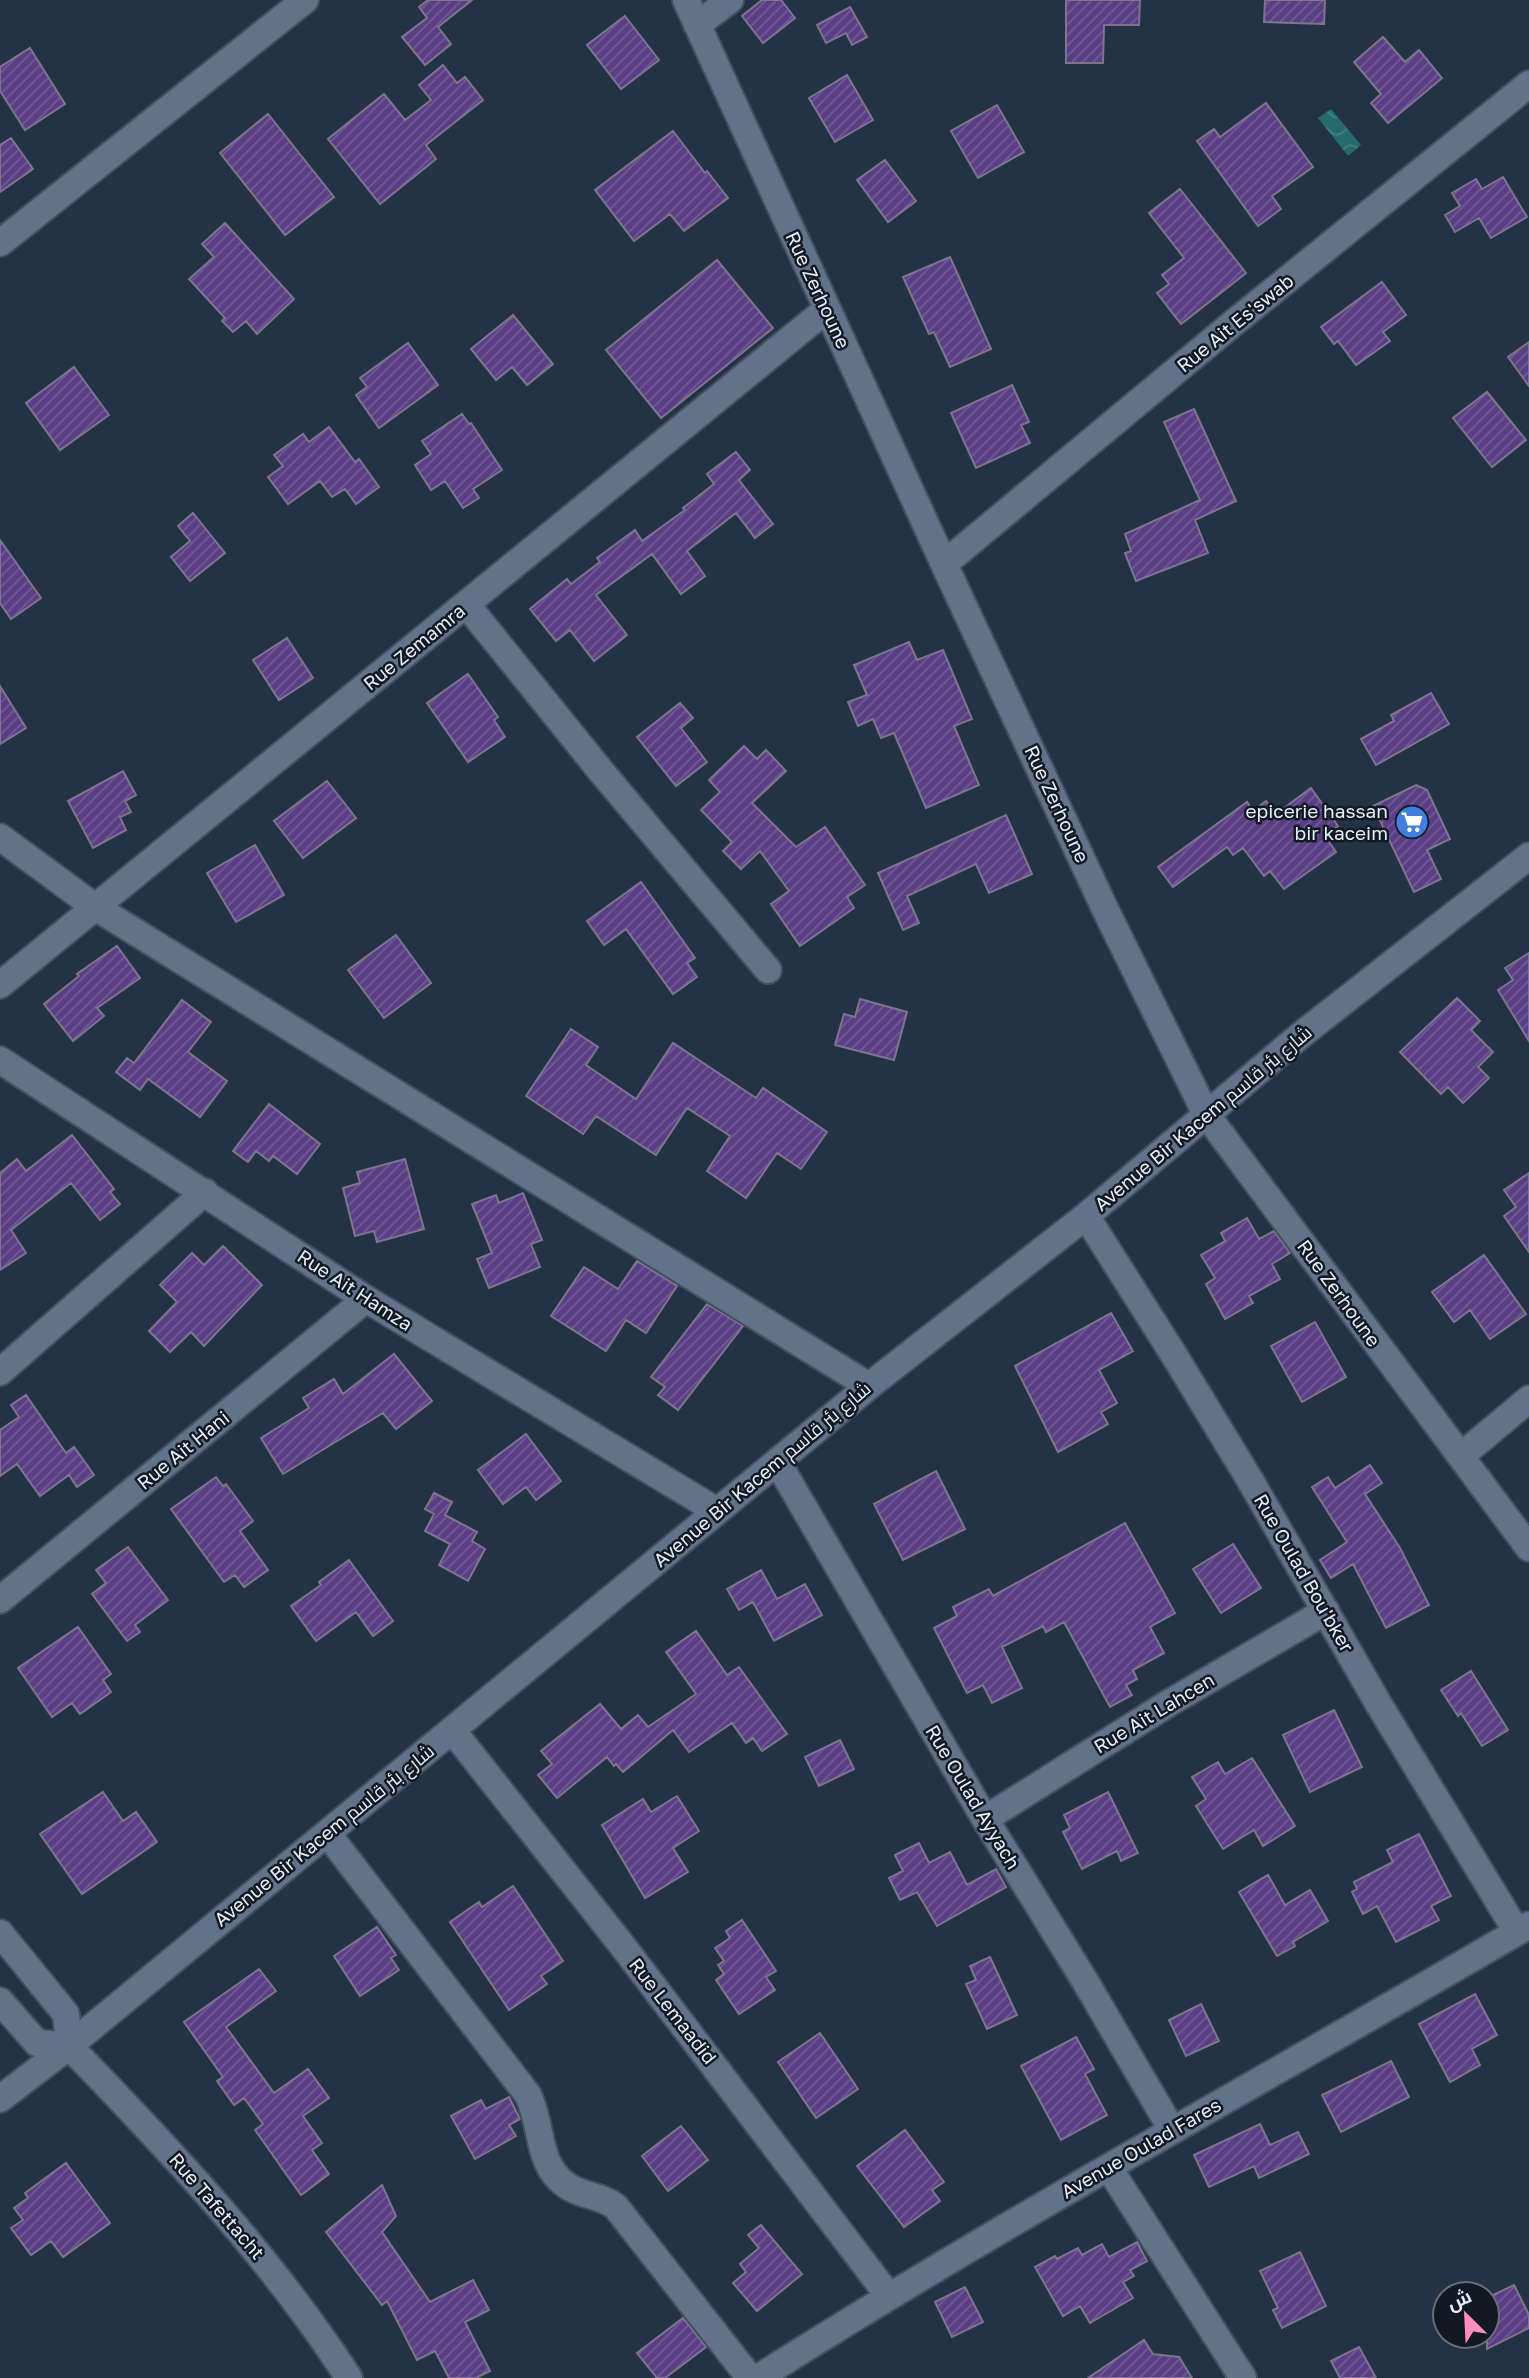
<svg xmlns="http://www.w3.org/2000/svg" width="1529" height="2378" font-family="'Golos Text',Cairo,sans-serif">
<defs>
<pattern id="water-waves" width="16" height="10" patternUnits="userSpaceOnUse" patternTransform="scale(1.75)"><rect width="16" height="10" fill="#256a6f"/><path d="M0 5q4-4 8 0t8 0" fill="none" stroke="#448084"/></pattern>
<pattern id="building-hatch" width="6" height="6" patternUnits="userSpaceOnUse" patternTransform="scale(1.75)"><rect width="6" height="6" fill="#593e84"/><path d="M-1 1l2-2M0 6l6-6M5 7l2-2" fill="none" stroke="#715a96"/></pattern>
</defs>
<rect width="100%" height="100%" fill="#243245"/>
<path fill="url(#water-waves)" d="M1331,109L1361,145L1348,156L1318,118Z"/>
<path fill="url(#building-hatch)" stroke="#7d758e" stroke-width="2" d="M428,0H472L438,27L451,44L425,65L402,37L427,18L419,7Z
M762,0H781L795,18L763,43L742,16Z
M1066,0H1140L1139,25H1104L1103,63H1066Z
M1265,0H1325L1324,24L1264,22Z
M850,7L867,37L852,45L846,33L826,43L817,25Z
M625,16L659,60L621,89L587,45Z
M1383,37L1405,62L1419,50L1442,78L1388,123L1371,103L1381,94L1354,62Z
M30,48L65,104L25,130L0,91V67Z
M443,65L457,83L465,77L483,100L426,145L436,159L380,204L328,139L384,94L405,120L431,100L419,85Z
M847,75L873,120L835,142L809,98Z
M1266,103L1313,167L1272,196L1281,209L1258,226L1197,141L1214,129L1220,137Z
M997,105L1024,152L978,178L951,131Z
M268,114L334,197L285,235L220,153Z
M673,131L705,173L707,171L728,198L684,231L670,214L634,241L595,190Z
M11,138L33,169L0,192V145Z
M885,160L916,201L888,222L857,180Z
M1503,177L1527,217L1491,238L1479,218L1455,232L1445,215L1460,206L1452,193L1476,179L1482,189Z
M1180,189L1246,273L1181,324L1157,293L1169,284L1162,275L1184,258L1149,213Z
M225,223L294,299L257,334L246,321L233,332L222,321L225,318L189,279L214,257L202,244Z
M950,257L991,349L950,367L934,332L929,334L903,277Z
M717,260L773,328L661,418L606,350Z
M1382,282L1406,315L1383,332L1390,341L1356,365L1338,341L1334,344L1321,327Z
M513,315L553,364L527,385L512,367L496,380L471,349Z
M1529,342V386L1508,357Z
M408,343L438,385L379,428L356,395L367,387L360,378Z
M74,367L109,415L60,450L26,403Z
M1012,385L1029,422L1021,425L1030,443L976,468L951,413Z
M1487,392L1526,440L1492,467L1453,418Z
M1194,409L1236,501L1195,520L1208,553L1136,581L1125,553L1131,551L1125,534L1200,500L1164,422Z
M462,414L469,424L471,423L502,470L473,489L479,498L463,508L445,481L431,490L415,465L431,454L422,441Z
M329,427L355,462L359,459L379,487L356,504L345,489L332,497L320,481L288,504L268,477L283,466L274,455L303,434L309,442Z
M736,452L750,470L739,480L773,524L755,538L736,513L687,551L705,576L681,594L652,554L596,595L627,635L594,661L570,630L556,641L530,609L567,579L571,584L600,562L597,558L635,530L642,541L685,510L683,508L714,484L707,474Z
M193,513L225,553L190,581L171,557L190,541L178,526Z
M0,540L41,598L11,619L0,603Z
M287,638L313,678L279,700L253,660Z
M909,642L917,660L943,650L972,719L954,726L979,785L926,808L894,733L881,738L873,719L858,726L848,702L867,695L854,665Z
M468,674L498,717L494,720L505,737L468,762L427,703Z
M0,686L26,728L0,744Z
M1431,693L1449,724L1376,765L1361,739L1394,721L1391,715Z
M680,703L693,718L681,728L707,762L676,786L637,737Z
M744,746L757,759L766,750L786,771L752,803L796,847L825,827L865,885L847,897L854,908L800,946L771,904L789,891L760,851L741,869L723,851L732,842L701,810L720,792L709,780Z
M123,771L136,795L125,801L131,812L120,817L126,830L93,848L68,801Z
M327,781L356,818L303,858L274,821Z
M1416,785L1427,790L1450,839L1427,850L1441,879L1414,892L1373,806Z
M1311,788L1338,826L1325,836L1336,852L1284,889L1270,871L1264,876L1243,848L1233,855L1227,847L1173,887L1158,867L1247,802L1253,811L1266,801L1276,814Z
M1006,815L1032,874L989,893L976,864L907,896L919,923L903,930L878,873Z
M255,845L284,895L236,922L207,873Z
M641,882L695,958L687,963L697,977L673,994L626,929L604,945L587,921Z
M396,935L431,983L384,1018L348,970Z
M117,946L140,978L97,1008L104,1016L73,1041L44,1004L79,976L77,974Z
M1529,953V1041L1498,990L1513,980L1505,968Z
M1457,998L1480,1021L1471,1030L1493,1052L1478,1067L1489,1078L1463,1103L1448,1087L1441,1094L1400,1052Z
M860,999L907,1012L894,1060L835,1045L844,1014L855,1017Z
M182,1000L211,1022L188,1052L227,1081L200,1117L148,1079L140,1090L116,1072L127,1058L134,1063Z
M571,1029L598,1047L586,1065L636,1099L673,1043L756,1098L763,1088L827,1132L801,1169L777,1153L746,1198L707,1171L730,1136L687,1108L656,1155L596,1116L583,1134L526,1096Z
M269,1104L320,1144L297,1174L273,1156L269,1161L256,1151L248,1162L233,1151Z
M72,1135L114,1189L110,1192L120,1204L100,1220L71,1183L11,1230L26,1253L0,1270V1173L17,1159L26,1171Z
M405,1159L424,1229L377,1242L374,1231L355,1236L343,1188L360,1183L357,1172Z
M1529,1173V1252L1504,1216L1516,1207L1504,1190Z
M523,1193L542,1240L531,1244L540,1267L489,1288L477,1259L492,1253L472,1204L496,1195L499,1203Z
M1247,1218L1259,1239L1274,1231L1290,1253L1272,1264L1280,1279L1249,1296L1253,1303L1225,1319L1206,1284L1215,1278L1201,1255L1225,1241L1221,1233Z
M223,1246L262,1285L204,1346L191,1332L170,1352L149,1331L177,1302L160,1285L192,1253L204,1265Z
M1484,1255L1526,1314L1490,1339L1470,1310L1454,1322L1432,1292Z
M637,1261L677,1286L646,1333L626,1320L606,1351L551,1316L584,1267L618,1289Z
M707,1304L743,1326L678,1410L658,1395L665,1387L651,1377Z
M1111,1313L1133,1351L1099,1370L1117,1403L1101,1412L1108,1424L1058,1452L1015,1366Z
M1315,1322L1346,1377L1302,1402L1271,1346Z
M394,1354L432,1401L396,1429L383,1413L283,1474L261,1438L309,1408L303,1398L334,1379L343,1394Z
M26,1395L66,1453L74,1447L94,1475L77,1487L69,1475L40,1496L17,1464L0,1476V1430L19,1417L11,1405Z
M526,1434L561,1481L536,1500L526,1487L503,1504L478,1470Z
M1370,1465L1382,1483L1365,1494L1400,1548L1429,1605L1386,1628L1353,1564L1331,1578L1320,1560L1347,1542L1312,1487L1328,1477L1335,1488Z
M936,1471L965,1529L903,1560L874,1504Z
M216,1477L223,1486L226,1484L253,1521L240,1531L268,1570L244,1587L235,1575L224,1582L171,1509Z
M434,1493L452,1502L445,1515L477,1532L472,1541L485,1549L468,1581L439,1565L450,1544L425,1531L434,1514L425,1509Z
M1125,1523L1175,1613L1150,1627L1164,1653L1133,1670L1137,1679L1126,1685L1132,1695L1110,1707L1064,1622L1046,1632L1043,1626L1002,1647L1022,1688L992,1703L983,1685L967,1693L934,1628L957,1616L953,1607L989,1589L993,1596Z
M1233,1544L1261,1588L1221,1613L1193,1569Z
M128,1547L168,1600L135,1625L140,1632L127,1641L92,1594L106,1583L96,1570Z
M349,1560L393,1621L373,1636L356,1612L316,1641L291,1606L321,1585L319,1582Z
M761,1570L777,1599L805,1584L822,1615L774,1641L753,1602L739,1610L727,1589Z
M78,1627L111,1674L103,1680L111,1692L80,1714L72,1703L52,1717L18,1668Z
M696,1631L727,1675L739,1667L787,1734L762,1751L753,1738L746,1743L732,1723L689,1752L673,1730L623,1772L616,1764L614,1766L607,1757L557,1798L538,1775L552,1764L541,1751L600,1704L621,1729L638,1715L648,1727L696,1694L666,1652Z
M1471,1671L1508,1730L1482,1746L1461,1713L1458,1716L1441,1690Z
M1334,1710L1362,1767L1310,1792L1283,1735Z
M840,1740L854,1769L819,1786L805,1757Z
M1252,1758L1295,1826L1263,1846L1254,1830L1223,1849L1196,1806L1206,1799L1192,1777L1218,1762L1225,1774Z
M103,1792L123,1821L136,1812L157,1842L82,1894L40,1834Z
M1108,1792L1138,1853L1121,1861L1117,1851L1082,1869L1063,1832L1070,1828L1064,1815Z
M677,1796L699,1831L673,1848L688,1872L645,1898L602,1825L643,1799L651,1812Z
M1419,1834L1451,1896L1431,1906L1439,1920L1396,1942L1377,1906L1363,1914L1352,1892L1357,1889L1354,1882L1393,1862L1387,1850Z
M919,1843L929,1863L950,1852L967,1885L996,1869L1006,1887L937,1926L917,1892L900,1900L889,1878L903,1871L895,1855Z
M1268,1875L1285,1905L1310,1890L1328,1921L1293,1942L1295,1946L1277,1956L1239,1892Z
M513,1886L563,1961L541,1976L547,1984L509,2010L450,1922L479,1902L482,1907Z
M742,1920L776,1971L766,1977L775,1990L739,2014L716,1980L724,1974L718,1965L724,1961L715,1948L730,1938L726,1931Z
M377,1927L396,1955L391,1958L399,1970L360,1996L334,1956Z
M990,1957L1017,2015L987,2029L966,1984L976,1980L970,1966Z
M259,1969L276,1991L226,2027L274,2093L308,2069L329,2098L303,2116L322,2143L312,2150L329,2174L301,2195L255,2130L263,2124L244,2098L234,2105L217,2081L223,2077L184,2022Z
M1475,1994L1497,2035L1472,2049L1480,2065L1450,2082L1419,2024Z
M1201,2004L1219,2041L1186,2056L1169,2020Z
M820,2033L858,2089L816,2118L778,2062Z
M1076,2037L1094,2069L1085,2074L1107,2115L1061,2140L1021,2066Z
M1391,2061L1409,2097L1341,2132L1322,2095Z
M509,2097L520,2119L509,2125L516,2136L475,2159L451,2116L481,2100L486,2109Z
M1260,2124L1270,2145L1298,2132L1309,2154L1259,2178L1254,2166L1209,2187L1194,2155Z
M681,2126L708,2160L668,2191L642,2156Z
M905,2130L944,2182L932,2190L940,2201L904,2227L857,2166Z
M66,2163L110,2223L63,2257L51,2241L31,2255L11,2228L23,2220L14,2208L28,2198L25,2193Z
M382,2185L396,2216L382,2232L430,2302L473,2280L489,2310L465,2322L490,2371L476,2378H449L435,2351L417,2360L387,2301L382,2305L326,2232Z
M761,2225L802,2274L757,2311L733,2283L746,2272L740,2264L759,2248L748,2235Z
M1137,2242L1147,2261L1130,2270L1134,2276L1123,2282L1133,2298L1090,2323L1080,2306L1063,2316L1035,2267L1055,2256L1057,2259L1078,2248L1082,2255L1102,2244L1109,2257Z
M1300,2252L1326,2306L1282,2328L1273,2310L1278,2308L1260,2271Z
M1514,2285L1529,2315V2328L1487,2349V2298Z
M965,2287L983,2322L952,2337L935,2302Z
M683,2318L706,2347L665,2378H657L637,2353Z
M1144,2340L1153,2354L1179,2357L1192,2378H1088Z
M1359,2347L1376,2378H1340L1331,2361Z"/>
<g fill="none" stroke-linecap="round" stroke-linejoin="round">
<defs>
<path id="minor" d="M686,0L944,564L1106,911L1206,1114L1529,1548
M697,25L730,0
M0,243L305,0
M944,564L1231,325L1529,84
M466,604L600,770L768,970
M0,837L95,907L869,1386
M0,985L827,309
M0,1060L366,1299L717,1511
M1086,1216L1174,1355L1250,1480L1378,1703L1517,1932
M0,1372L205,1192
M1461,1456L1529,1399
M778,1463L985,1819L1085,1981L1172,2130
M0,1600L366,1299
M452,1730L625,1949L888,2295
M985,1819L1169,1703L1326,1611
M327,1833L528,2095C543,2125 536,2164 566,2185C582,2197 600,2194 616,2207L750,2378
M0,1933L66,2014L69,2046
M0,2001L37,2043L69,2046
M69,2046C170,2150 270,2256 349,2378
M0,2099L69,2046L869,1386L1086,1216L1301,1035L1529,856
M1109,2168L1243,2378
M758,2378C1010,2218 1272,2076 1529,1925"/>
</defs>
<use href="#minor" stroke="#445061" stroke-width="30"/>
<use href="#minor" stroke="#627288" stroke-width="26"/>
</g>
<defs>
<symbol id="supermarket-disc" viewBox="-11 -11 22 22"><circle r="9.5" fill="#3f7fe0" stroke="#131922"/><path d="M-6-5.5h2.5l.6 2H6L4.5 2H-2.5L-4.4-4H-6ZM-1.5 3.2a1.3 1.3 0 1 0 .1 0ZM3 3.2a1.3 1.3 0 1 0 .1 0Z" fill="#fff"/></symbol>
</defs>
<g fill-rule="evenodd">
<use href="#supermarket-disc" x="1393" y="803" width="38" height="38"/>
</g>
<g text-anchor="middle" stroke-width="5" stroke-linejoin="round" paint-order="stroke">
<g font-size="19" fill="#e5eefb" stroke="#131922">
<text transform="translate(818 290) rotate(65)" y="7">Rue Zerhoune</text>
<text transform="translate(1235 323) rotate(-39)" y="7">Rue Ait Es'swab</text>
<text transform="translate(414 647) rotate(-39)" y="7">Rue Zemamra</text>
<text transform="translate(1057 804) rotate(65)" y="7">Rue Zerhoune</text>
<text transform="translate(1203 1118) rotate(-40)" y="7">Avenue Bir Kacem شارع بئر قاسم</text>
<text transform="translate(355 1290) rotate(33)" y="7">Rue Ait Hamza</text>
<text transform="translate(1339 1293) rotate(54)" y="7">Rue Zerhoune</text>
<text transform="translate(183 1450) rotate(-39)" y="7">Rue Ait Hani</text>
<text transform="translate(762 1474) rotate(-40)" y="7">Avenue Bir Kacem شارع بئر قاسم</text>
<text transform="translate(1304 1573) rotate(60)" y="7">Rue Oulad Bou'bker</text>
<text transform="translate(1154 1713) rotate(-31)" y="7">Rue Ait Lahcen</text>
<text transform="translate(973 1797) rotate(59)" y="7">Rue Oulad Ayyach</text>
<text transform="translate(324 1835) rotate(-39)" y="7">Avenue Bir Kacem شارع بئر قاسم</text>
<text transform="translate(673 2011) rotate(52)" y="7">Rue Lemaadid</text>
<text transform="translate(1141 2148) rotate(-30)" y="7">Avenue Oulad Fares</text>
<text transform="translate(217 2206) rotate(49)" y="7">Rue Tafettacht</text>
</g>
<g font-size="19" fill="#e5eefb" stroke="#131922" text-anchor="end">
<text x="1388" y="818">epicerie hassan<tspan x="1388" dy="22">bir kaceim</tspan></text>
</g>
</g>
<g transform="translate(1466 2315) rotate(336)"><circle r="33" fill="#131922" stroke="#676e79" stroke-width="2"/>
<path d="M0-5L12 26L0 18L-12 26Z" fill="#ff8ebb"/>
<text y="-10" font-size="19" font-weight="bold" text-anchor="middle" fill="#e5eefb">ش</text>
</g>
</svg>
